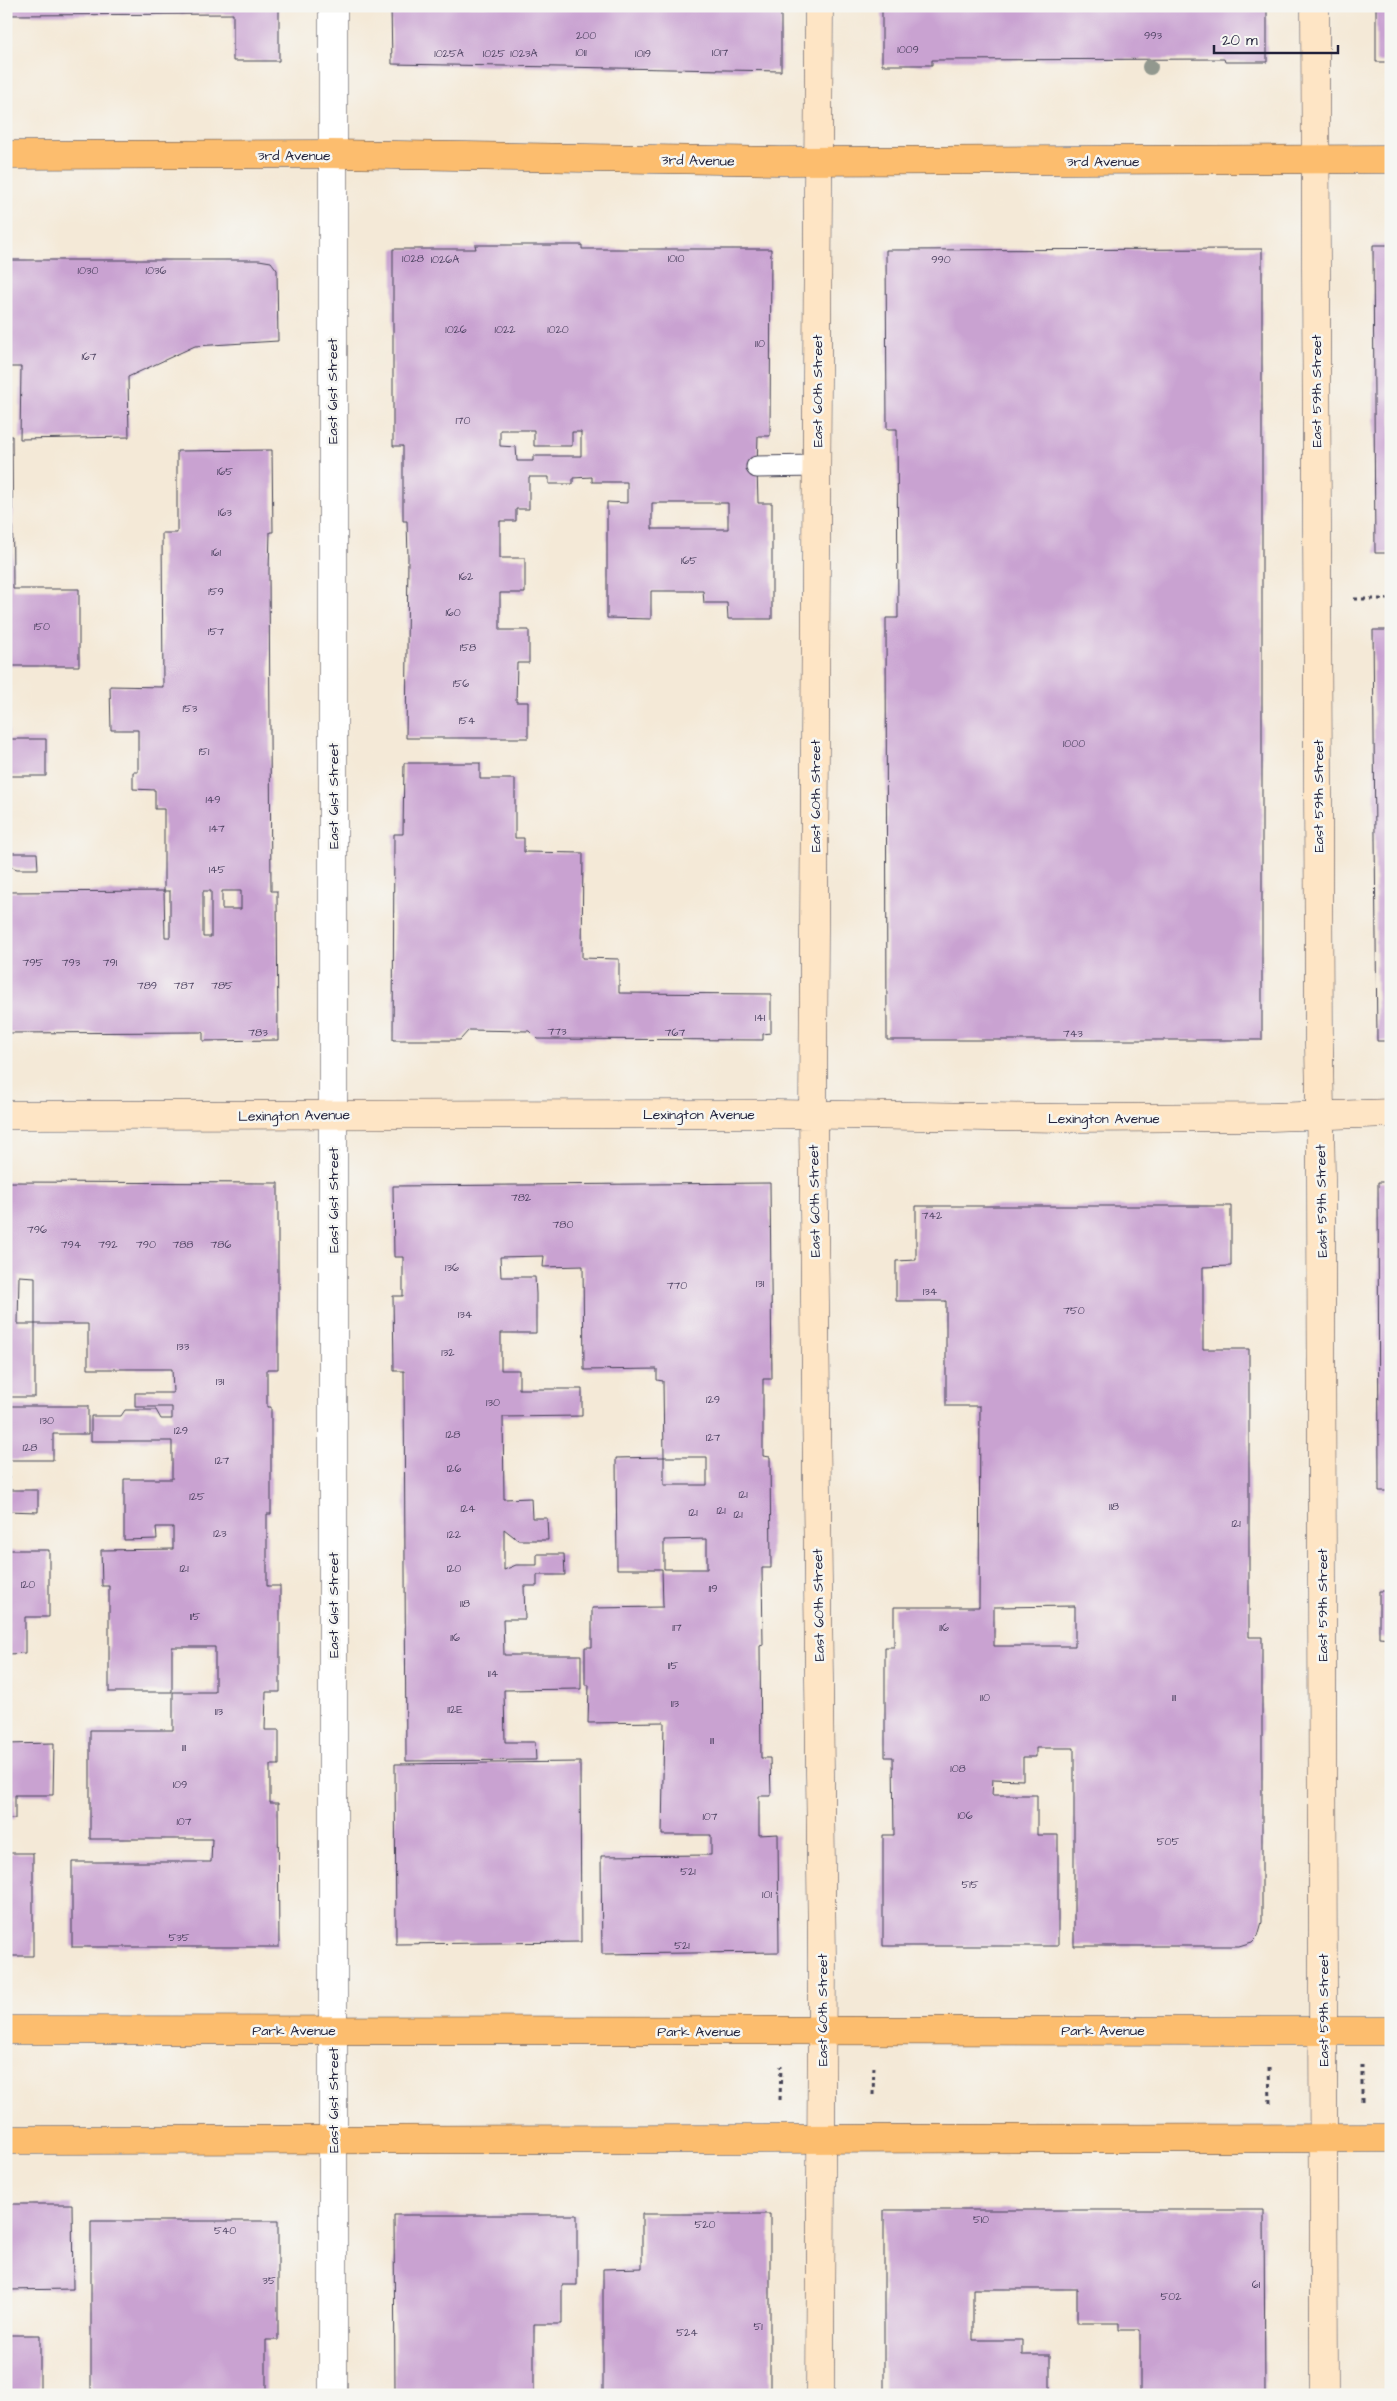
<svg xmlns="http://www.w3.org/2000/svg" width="1397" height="2401" font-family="'Architects Daughter',sans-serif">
<rect width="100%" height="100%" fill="#f6f6f2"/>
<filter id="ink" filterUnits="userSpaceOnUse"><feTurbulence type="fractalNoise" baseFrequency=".02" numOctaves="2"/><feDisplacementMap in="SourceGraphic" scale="10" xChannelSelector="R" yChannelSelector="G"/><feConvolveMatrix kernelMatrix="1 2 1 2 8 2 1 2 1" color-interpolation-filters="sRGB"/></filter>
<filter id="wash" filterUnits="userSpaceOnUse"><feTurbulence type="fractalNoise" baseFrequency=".0096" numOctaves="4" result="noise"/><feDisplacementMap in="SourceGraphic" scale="20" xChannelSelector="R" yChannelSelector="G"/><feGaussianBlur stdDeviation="1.12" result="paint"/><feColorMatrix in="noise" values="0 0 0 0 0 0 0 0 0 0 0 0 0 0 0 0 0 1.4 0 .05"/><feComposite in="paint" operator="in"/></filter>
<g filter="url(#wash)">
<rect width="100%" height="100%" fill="#f4e9d7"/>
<g id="blocks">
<path fill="#c9a2d1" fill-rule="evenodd" d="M6,6H279V61H233V14L6,15Z
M391,6H781V71L392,64Z
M882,6H1267V62H1225L1224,59L932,60V65H882Z
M1376,6H1391V62H1376Z
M475,245H582V249H771L770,436H758L757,467L758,503H772V619H728L727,603H704L703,591H651V619L607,618V502L627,503V482H592V477L573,478V484H549V477H529V509H516V521H500V558H525V593H500V630H529V663H517L516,702H528V738H406L408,558L407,521H403V446H393V249H476ZM500,430H534V446H572V432H581V456H533V461H517L516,447L500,446ZM652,503H728V529H652Z
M1373,245H1391V553H1375Z
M1262,249V1040H887L886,618H898L897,429H887L886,250Z
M6,260H259L271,262L277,270L278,341L195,346L128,377L129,437L20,439L21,367H6Z
M6,436H12L13,589H79V666H8L9,739H46V776H6Z
M272,450L273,532H270L269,571L271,891H277L278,1040L203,1041V1032L6,1033V793L8,853H37L38,869H17L9,866L8,892L164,891V809H155V790L133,789V772H138V730H111L110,686L163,687L162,533H177V451ZM164,891H170V937H165ZM203,891H211V937H203ZM222,891H241V909H222Z
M1373,630H1391V1041H1377Z
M404,763H480V779H515V838H524V852L583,853L582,958L619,959V993L771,994V1033L763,1034V1040L537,1039L529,1031L469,1030L460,1040H393L394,834H403Z
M6,1182L278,1183V1369H267V1407H271V1514H267V1586H280V1692H266L265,1730H279V1765H270V1803H278L279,1947H72V1862H211L212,1839H90V1730H173V1692H215V1647H172V1692H109V1586H102L101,1550L173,1549V1527H156L157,1539L124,1540V1479H172V1441H91V1416H121L125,1410H156L161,1419H172V1407H135V1393H173L172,1369H88V1324H35V1277L19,1276L18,1324H35V1397H8V1406H88V1434H53V1460H9V1490H38V1512L6,1511Z
M1378,1182H1391V1491H1379Z
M770,1183L772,1379H763V1456L770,1457L771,1568H762L763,1645L760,1646L761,1758H770L771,1796H759V1835L778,1834L779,1952L602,1954L601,1856L711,1855V1835H662L664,1722L588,1723L589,1685H585V1647H592V1608L663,1607L662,1569H617L616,1458L664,1457L663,1381L657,1380V1369L584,1370L583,1266L543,1267L544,1256L500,1257L501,1277H535L536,1294V1333H501V1370H519V1389H582V1416L503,1417L504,1499L531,1498L532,1518H547L548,1540H518L504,1529V1570L516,1565H537V1554H564L565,1575H537V1586H524L525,1619H503L504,1655H581V1689L504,1690L505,1742H535L536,1760L406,1761L404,1371H394L393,1296H403V1257H394L393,1186ZM664,1457H707V1485H664ZM707,1539V1569H664V1540Z
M916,1206H1231V1266L1203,1267V1349H1249V1637H1262V1922L1258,1936L1252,1942L1239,1946H1074V1748H1036V1757H1023V1780L993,1779L992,1795H1037V1835H1058V1946H883V1835H894L893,1757H885V1647H894V1607H979L980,1406H946V1301H896V1261L916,1260ZM1075,1606V1646H994V1607Z
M6,1550H49V1617H25V1653L9,1654V1726H6Z
M1379,1591H1391V1638L1379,1637Z
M54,1743L53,1795H15V1819H6V1744Z
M580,1762L581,1942L396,1944L395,1764Z
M6,1853H33V1956H6Z
M6,2204H72L73,2289L6,2290Z
M884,2210H1264L1265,2395H1140V2330H1119V2323H1077V2289H973V2340H1022V2355H1050V2395H884Z
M642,2214H770V2395H603V2269L642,2268Z
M394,2215H577V2285H562V2324H534V2395H395Z
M91,2221H278V2340H266V2395H91Z
M6,2335H40V2395H6Z"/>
</g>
</g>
<g filter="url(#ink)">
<use href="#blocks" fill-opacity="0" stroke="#424052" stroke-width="1"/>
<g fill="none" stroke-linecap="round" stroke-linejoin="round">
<defs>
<path id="service" d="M757,467L816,466"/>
<path id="minor" d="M333,6V2395"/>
<path id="secondary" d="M819,6L813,1115L822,1960L820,2395
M1315,6L1319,1045L1321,1177L1324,2395
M6,1115L776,1114L1065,1118L1271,1117L1391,1113"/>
<path id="primary" d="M6,155L332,154L780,161L1391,159
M6,2030L1391,2031
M6,2140L1391,2138"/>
</defs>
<use href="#service" stroke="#424052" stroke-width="23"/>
<use href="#minor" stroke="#424052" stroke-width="29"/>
<use href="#secondary" stroke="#424052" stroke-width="29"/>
<use href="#primary" stroke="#424052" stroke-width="29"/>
<path stroke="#424052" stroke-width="3" stroke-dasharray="4 4" stroke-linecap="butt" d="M1354,599H1391
M1362,2065V2102
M1269,2067L1270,2103
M873,2095L874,2065
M780,2100L781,2066"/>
<use href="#service" stroke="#fff" stroke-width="21"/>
<use href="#minor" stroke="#fff" stroke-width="28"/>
<use href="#secondary" stroke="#fee5c5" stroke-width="28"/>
<use href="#primary" stroke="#fcbd6e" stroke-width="28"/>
</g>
<circle fill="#92988e" cx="1150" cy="67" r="8"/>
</g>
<g text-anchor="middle" stroke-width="5" stroke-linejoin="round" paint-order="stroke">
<g font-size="11" fill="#4c4260">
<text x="586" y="39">200</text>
<text x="1153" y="39">993</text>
<text x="908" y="53">1009</text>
<text x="581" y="56">1011</text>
<text x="720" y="56">1017</text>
<text x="449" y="57">1025A</text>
<text x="494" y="57">1025</text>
<text x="524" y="57">1023A</text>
<text x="643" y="57">1019</text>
<text x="413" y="262">1028</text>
<text x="676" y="262">1010</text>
<text x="445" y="263">1026A</text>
<text x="941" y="263">990</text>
<text x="88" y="274">1030</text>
<text x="156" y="274">1036</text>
<text x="456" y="333">1026</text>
<text x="505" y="333">1022</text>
<text x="558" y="333">1020</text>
<text x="760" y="347">110</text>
<text x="89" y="360">167</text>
<text x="463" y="424">170</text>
<text x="225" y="475">165</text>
<text x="225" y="516">163</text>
<text x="216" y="556">161</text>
<text x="689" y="564">165</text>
<text x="466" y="580">162</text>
<text x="216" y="595">159</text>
<text x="453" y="616">160</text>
<text x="42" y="630">150</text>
<text x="216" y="635">157</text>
<text x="468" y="651">158</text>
<text x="461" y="687">156</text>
<text x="190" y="712">153</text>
<text x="467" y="724">154</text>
<text x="1074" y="747">1000</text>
<text x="204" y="755">151</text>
<text x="213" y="803">149</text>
<text x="217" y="832">147</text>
<text x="217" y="873">145</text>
<text x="33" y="966">795</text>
<text x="71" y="966">793</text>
<text x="110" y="966">791</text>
<text x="147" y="989">789</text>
<text x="184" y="989">787</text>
<text x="222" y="989">785</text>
<text x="760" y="1021">141</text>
<text x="557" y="1035">773</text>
<text x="258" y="1036">783</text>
<text x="675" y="1036">767</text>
<text x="1073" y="1037">743</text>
<text x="521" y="1201">782</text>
<text x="932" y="1219">742</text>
<text x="563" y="1228">780</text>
<text x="37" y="1233">796</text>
<text x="71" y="1248">794</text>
<text x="108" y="1248">792</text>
<text x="146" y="1248">790</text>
<text x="183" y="1248">788</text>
<text x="221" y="1248">786</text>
<text x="452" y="1271">136</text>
<text x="760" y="1287">131</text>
<text x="677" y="1289">770</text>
<text x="930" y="1295">134</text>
<text x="1074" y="1314">750</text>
<text x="465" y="1318">134</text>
<text x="183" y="1350">133</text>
<text x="448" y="1356">132</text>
<text x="220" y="1385">131</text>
<text x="713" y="1403">129</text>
<text x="493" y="1406">130</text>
<text x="47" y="1424">130</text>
<text x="181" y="1434">129</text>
<text x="453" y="1438">128</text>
<text x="713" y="1441">127</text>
<text x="30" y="1451">128</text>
<text x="222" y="1464">127</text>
<text x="454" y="1472">126</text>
<text x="743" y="1498">121</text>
<text x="197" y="1500">125</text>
<text x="1114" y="1510">118</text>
<text x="468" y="1512">124</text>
<text x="721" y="1514">121</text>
<text x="693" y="1516">121</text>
<text x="738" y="1518">121</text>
<text x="1236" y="1527">121</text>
<text x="220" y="1537">123</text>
<text x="454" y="1538">122</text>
<text x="184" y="1572">121</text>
<text x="454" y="1572">120</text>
<text x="28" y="1588">120</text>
<text x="713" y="1592">119</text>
<text x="465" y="1607">118</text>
<text x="195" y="1620">115</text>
<text x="677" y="1631">117</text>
<text x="944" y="1631">116</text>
<text x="455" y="1641">116</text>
<text x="673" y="1669">115</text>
<text x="493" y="1677">114</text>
<text x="985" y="1701">110</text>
<text x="1174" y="1701">111</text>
<text x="675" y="1707">113</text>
<text x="455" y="1713">112E</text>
<text x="219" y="1715">113</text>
<text x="712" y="1744">111</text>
<text x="184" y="1751">111</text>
<text x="958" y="1772">108</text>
<text x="180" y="1788">109</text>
<text x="965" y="1819">106</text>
<text x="710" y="1820">107</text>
<text x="184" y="1825">107</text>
<text x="1168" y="1845">505</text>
<text x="688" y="1875">521</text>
<text x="970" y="1888">515</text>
<text x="767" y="1898">101</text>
<text x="179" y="1941">535</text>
<text x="682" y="1949">521</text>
<text x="981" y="2223">510</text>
<text x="705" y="2228">520</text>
<text x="225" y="2234">540</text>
<text x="269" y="2284">35</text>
<text x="1256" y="2288">61</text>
<text x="1171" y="2300">502</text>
<text x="758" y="2330">51</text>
<text x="687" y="2336">524</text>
</g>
<g font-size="14" fill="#22223b" stroke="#f6f6f2">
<text x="294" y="160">3rd Avenue</text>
<text transform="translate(698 160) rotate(1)" y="5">3rd Avenue</text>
<text x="1103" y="166">3rd Avenue</text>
<text transform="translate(332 391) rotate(-90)" y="5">East 61st Street</text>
<text transform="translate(817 391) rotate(-90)" y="5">East 60th Street</text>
<text transform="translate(1316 391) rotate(-90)" y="5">East 59th Street</text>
<text transform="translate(333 796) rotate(-90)" y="5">East 61st Street</text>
<text transform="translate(815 796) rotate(-90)" y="5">East 60th Street</text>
<text transform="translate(1318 796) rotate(-90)" y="5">East 59th Street</text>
<text x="699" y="1119">Lexington Avenue</text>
<text transform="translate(294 1115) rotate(-1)" y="5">Lexington Avenue</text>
<text x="1104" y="1123">Lexington Avenue</text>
<text transform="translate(333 1200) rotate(-90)" y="5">East 61st Street</text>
<text transform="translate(814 1201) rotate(-91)" y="5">East 60th Street</text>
<text transform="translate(1321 1201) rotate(-91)" y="5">East 59th Street</text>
<text transform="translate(333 1605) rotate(-90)" y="5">East 61st Street</text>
<text transform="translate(818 1605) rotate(-91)" y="5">East 60th Street</text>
<text transform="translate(1322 1605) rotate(-90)" y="5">East 59th Street</text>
<text transform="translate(822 2010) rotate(-90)" y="5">East 60th Street</text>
<text transform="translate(1323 2010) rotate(-90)" y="5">East 59th Street</text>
<text x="294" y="2035">Park Avenue</text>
<text x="1103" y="2035">Park Avenue</text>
<text x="699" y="2036">Park Avenue</text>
<text transform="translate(333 2100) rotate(-90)" y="5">East 61st Street</text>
</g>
</g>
<rect width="1397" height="2401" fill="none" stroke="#f6f6f2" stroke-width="25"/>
<path d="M1214 45v8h124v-8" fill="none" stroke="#22223b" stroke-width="2.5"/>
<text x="1222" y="45" font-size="15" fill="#22223b" stroke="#f6f6f2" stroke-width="4" paint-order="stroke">20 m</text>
</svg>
